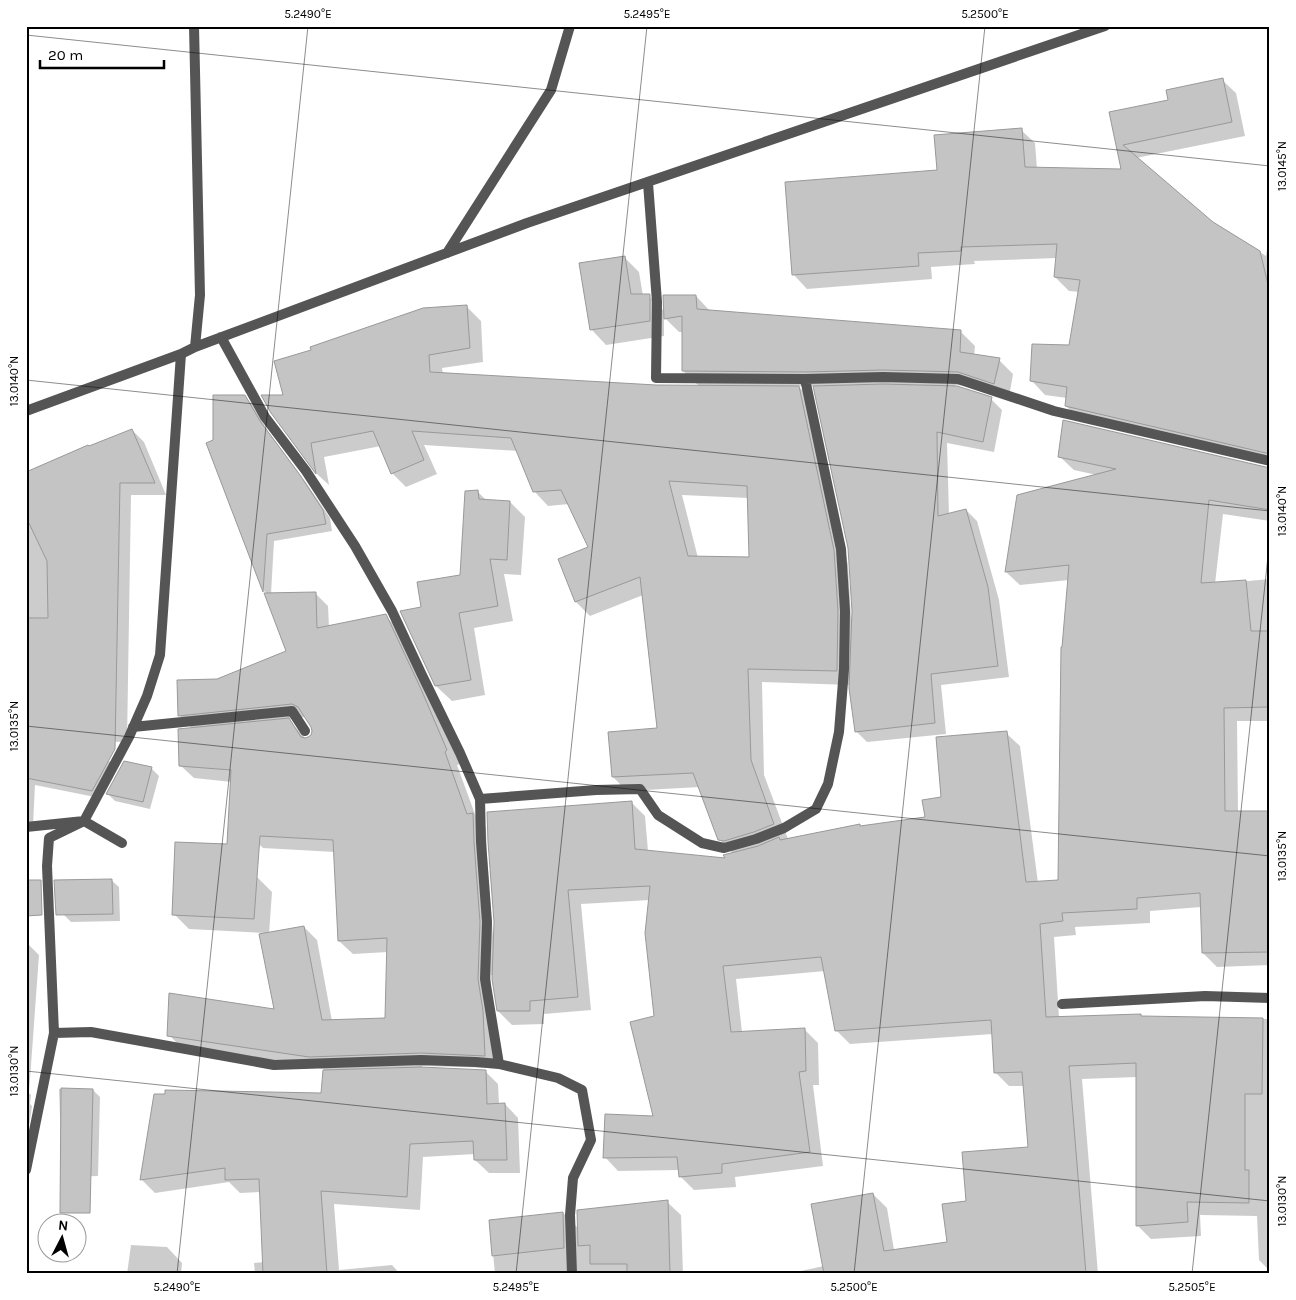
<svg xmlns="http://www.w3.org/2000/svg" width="1296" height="1300" font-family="Karla,sans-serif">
<rect width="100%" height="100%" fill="#fff"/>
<path fill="#0003" fill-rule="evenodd" d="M1222,80L1236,93L1245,136L1136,158L1213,223L1266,256L1270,229V464L1080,420L1066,406L1067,398L1045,395L1032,381L1070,347L1080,292L1069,291L1055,277L1057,258L974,261L975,264L931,267L932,279L807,289L794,275L938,171L1021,130L1035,143L1037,169L1123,170L1111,113L1169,101Z
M624,257L639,272L643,296H649L665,312L696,296L710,311L961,332L975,346L974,356L999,360L1013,374L1009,397L973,386L954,385L991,399L1002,410L994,452L947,443L949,515L966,510L977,521L999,600L1009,677L941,685L946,734L867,742L856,731L851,685L762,682L764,775L788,839L926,818L943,798L1006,733L1020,746L1038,883L1060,881L1063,649L1069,580L1020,585L1006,572L1097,475L1074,470L1060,457L1270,469V521L1223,514L1215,584L1270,579V721H1237L1238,812H1270V965L1217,967L1203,953L1201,907L1150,911V923L1075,927L1076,935L1054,937L1059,1018L1141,1015L1142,1017L1270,1019V1271L1259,1260L1257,1216L1200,1215L1201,1236L1151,1239L1137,1225V1077L1082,1079L1098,1274H787L824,1266L873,1194L887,1208L894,1250L949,1243L968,1202L1029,1148L1024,1086H1009L995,1072L993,1034L850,1044L836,1030L825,971L736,979L742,1032L804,1029L818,1043L819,1085H813L823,1166L735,1177L736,1187L694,1190L680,1176L679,1170L618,1171L605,1157L654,1117L655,1017L650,900L581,904L591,1010L544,1014V1024L512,1025L498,1011L493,975H491V993L498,1068L422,1066V1068L485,1071L498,1084L499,1104H505L518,1118L520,1173H489L475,1160V1154L423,1157L420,1210L334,1204L339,1270L392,1265L400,1274H255L254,1263L264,1262L261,1192L240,1193L229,1182L155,1193L142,1180L155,1095L322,1094L324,1069L182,1048L169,1035L275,1011L266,933L189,929L174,914L257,877L272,892L269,934L304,927L317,940L332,1021L386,1020L388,952L353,954L339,941L335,852L263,848L254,839L232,782L194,778L180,765L193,729L179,715L217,680L288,652L268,594L264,591L207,444L214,441L244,396L252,404L267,430L307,484L330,518L332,531L274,541L271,594L315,593L328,606L329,627L385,616L399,629L460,764L457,765L476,817L486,827L487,856L493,937H495L631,802L645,816L648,851L727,860L733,853L719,839L700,787L627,791L613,777L658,730L643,595L590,616L576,602L560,559L590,548L569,504L548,506L534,491L518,451L424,445L437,474L406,487L392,473L381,446L324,457L329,485L317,474L272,413L285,396L467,307L481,321L483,362L442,368L443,374L656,386H699L683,371V332H679L664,317V336L606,345L591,329ZM798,386H815L849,548L853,618H851L848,565L813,401ZM682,495L748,498L750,558H698ZM305,717L312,727L313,734L306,739L301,733L287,719Z
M132,430L144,442L166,495H131L127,742L26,740V474Z
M477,491L487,501L510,502L525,517L521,575L504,574L513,621L474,628L485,695L452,701L436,686L423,608L461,576Z
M109,761L116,768L100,798L35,785L33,825H26V771Z
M151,768L159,776L150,809L115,801L108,794Z
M111,880L119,887L120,921L71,922L63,914Z
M26,942L39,955L29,1093L31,1095L30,1104L32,1106L26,1148Z
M59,1089L93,1090L100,1097L98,1176L69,1177L62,1170Z
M667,1202L681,1215L683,1274H495L490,1221L563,1213L579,1229Z
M131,1245L167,1247L182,1263L181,1274H127Z"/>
<path fill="#c4c4c4" stroke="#999" fill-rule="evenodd" d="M1223,78L1232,122L1123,145L1213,222L1260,251L1270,293V454L1065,406L1067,387L1030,381L1032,344L1069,345L1080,280L1054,277L1057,244L961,247V251L918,253L919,266L792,275L785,182L937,170L934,135L1022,128L1025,167L1121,169L1109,112L1168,100L1166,90Z
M625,256L631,294H650V321L590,330L579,263Z
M663,295H696L697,309L961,330L960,352L1000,358L994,384L958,372L883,370L805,372L682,371V316L664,319Z
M467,305L470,348L429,355L430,372L656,385L799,386L834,550L838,611L837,669V671L748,669L751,760L774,824L754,832L724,841L718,840L693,773L612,777L608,732L657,728L640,577L575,602L558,559L588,547L561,490L533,492L511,438L412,431L424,460L391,474L373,431L311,443L316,474L271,413L261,395H283L274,361L311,350L310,347L423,308ZM669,481L747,486L749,557L688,556Z
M883,384L957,386L992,397L983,442L937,432L938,516L966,509L988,587L998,666L931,674L935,723L855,732L849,688L852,611L848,548L813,386Z
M213,395H245L260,421L300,475L323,510L326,524L267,534L263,592L206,443L213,440Z
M1063,420L1270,468V510L1209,500L1201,583L1246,580L1251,631H1270V707L1224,708L1225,811H1270V952L1202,953L1200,893L1137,898V909L1062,913L1063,921L1040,924L1046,1017L1141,1014V1016L1263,1018L1262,1094H1245V1170H1249V1203L1187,1202L1188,1222L1136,1226V1063L1069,1066L1086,1274H824L811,1204L873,1193L884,1251L947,1242L942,1204L966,1201L962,1152L1028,1147L1022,1072L994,1073L991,1020L835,1031L821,957L723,966L731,1032L805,1028L806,1071L799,1072L810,1152L722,1164V1173L679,1177L677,1157L603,1158L605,1114L653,1116L630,1022L654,1016L645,933L650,886L568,890L578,997L530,1001V1011H497L492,979L494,922L488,842L487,812L632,801L635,849L725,858L723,855L758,846L779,837L780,840L860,824V826L925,817L922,800L941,797L936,737L1007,731L1026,882L1058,880L1061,647H1062L1069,565L1005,572L1017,495L1116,469L1058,457Z
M132,429L155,483H120L115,749L92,791L26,778V618H48L47,561L26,517V472L88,445L89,446Z
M478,490L479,499L510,501L507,560L490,559L498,606L459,613L471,680L435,686L400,611L421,607L417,582L460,575L465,491Z
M316,592L317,628L386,614L421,689L447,750L445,752L467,814L473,813L474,842L480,922L478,979L483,1011L485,1056L421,1053L309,1057L167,1036L169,993L274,1009L259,934L304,926L322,1020L385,1018L387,938L338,941L333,840L260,836L254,919L172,915L175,842L227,844L231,770L179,766L178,729L289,718L301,737L305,738L308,737L311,735L312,731L311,727L298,707L292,704L178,716L177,680L217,679L286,651L264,593Z
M124,761L152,767L143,802L106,794Z
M112,879L113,914L56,915L54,880Z
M26,880H41L42,915L26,916Z
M421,1067L486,1070L487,1104L505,1103L507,1160H474L473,1141L410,1144L407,1197L321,1191L327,1274H263L259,1179L225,1180V1168L140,1180L154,1094H165V1090L321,1093L323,1070Z
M61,1088L93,1089L90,1213H60Z
M668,1200L670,1274H627V1264H590V1245L578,1246L577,1210Z
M563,1212L564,1248L492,1256L489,1220Z"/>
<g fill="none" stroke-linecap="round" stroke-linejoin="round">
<path stroke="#555" stroke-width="10" d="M194,26L200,295L195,347
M648,183L657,302L656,378L805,379L883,377L958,379L1054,411L1270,461
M447,253L551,90L570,26
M221,337L265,417L306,471L355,546L392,611L421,673L460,753L480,799L481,842L487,922L485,979L499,1064
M26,411L181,354L195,347L527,223L1105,26
M133,727L292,711L305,731
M480,799L596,790L640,789L658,815L702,843L724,848L756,839L784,828L816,809L828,784L839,732L844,669L845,611L841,549L805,379
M26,827L84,821L122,843
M1062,1004L1205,996L1270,998
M54,1033L91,1032L274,1065L421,1060L476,1062L499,1064L558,1078L582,1090L591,1140L573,1178L570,1215L572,1274
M26,1170L54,1033L47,866L49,838L84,821L129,737L147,696L160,655L181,354"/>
</g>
<path fill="none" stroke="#000" stroke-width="1" stroke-opacity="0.45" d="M26,35L1270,166M26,380L1270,511M26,726L1270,856M26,1071L1270,1201M177,1274L308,26M516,1274L647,26M854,1274L985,26M1192,1274L1270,537"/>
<rect width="1296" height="1300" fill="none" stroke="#ffffff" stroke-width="55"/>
<g transform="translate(62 1238) rotate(6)"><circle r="24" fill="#ffffff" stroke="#999999"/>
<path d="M0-4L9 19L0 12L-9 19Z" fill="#000000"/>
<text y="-8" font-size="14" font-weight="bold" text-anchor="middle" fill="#000000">N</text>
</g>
<path d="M40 60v8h124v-8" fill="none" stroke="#000000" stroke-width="2.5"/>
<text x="48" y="60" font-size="15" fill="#000000" stroke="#ffffff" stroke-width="4" paint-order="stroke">20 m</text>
<rect x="28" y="28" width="1240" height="1244" fill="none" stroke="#000" stroke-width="2"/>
<g font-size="12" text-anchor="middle" fill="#000">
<text x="308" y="18">5.2490°E</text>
<text x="647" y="18">5.2495°E</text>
<text x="985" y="18">5.2500°E</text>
<text transform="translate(1282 166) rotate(-90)" y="4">13.0145°N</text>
<text transform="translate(14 381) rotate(-90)" y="4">13.0140°N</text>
<text transform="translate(1282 511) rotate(-90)" y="4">13.0140°N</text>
<text transform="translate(14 726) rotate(-90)" y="4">13.0135°N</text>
<text transform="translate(1282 856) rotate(-90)" y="4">13.0135°N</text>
<text transform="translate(14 1071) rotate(-90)" y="4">13.0130°N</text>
<text transform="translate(1282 1201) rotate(-90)" y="4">13.0130°N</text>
<text x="177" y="1291">5.2490°E</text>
<text x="516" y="1291">5.2495°E</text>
<text x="854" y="1291">5.2500°E</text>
<text x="1192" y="1291">5.2505°E</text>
</g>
</svg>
